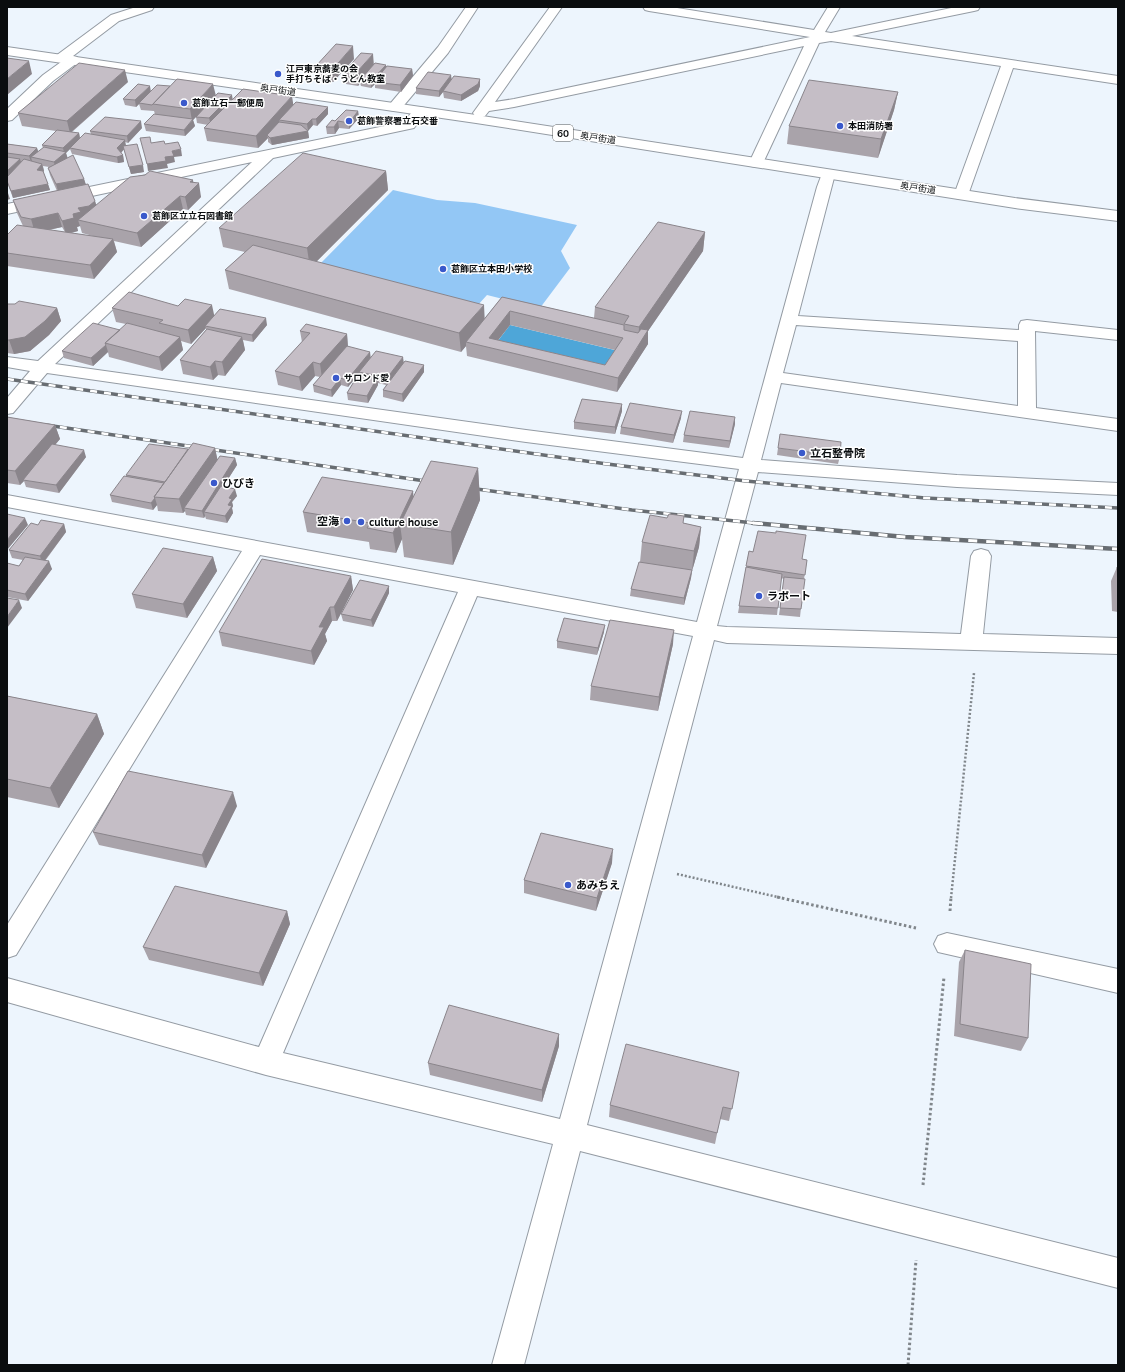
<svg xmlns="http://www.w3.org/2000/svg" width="1125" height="1372" font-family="'Nunito Sans','Noto Sans JP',sans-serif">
<rect width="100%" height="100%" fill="#edf5fd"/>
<path fill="#93c7f5" d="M393,190L437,200L475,203L577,225L561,251L570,268L540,308L487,295L477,306L319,265Z"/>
<path fill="#4ea6d8" d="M510,325L623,352L605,379L490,351Z"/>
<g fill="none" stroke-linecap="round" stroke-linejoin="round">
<defs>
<path id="minor" d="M136,7H154L152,10L119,21L73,56L77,57L79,60L77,63L53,81L12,120L7,121V109L43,75L61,62L57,61L56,58L57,55L111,15Z
M466,7H478L448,53L400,110L395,111L390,110L388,107L390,104L438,47Z
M550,7H562L495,102L514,99L810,37L649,11L645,10L643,7H671L814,30L828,7H840L825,32L831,33L956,7H980L978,10L974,11L852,36L1118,76V84L1013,68L968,195L966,198L961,199L956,198L954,195L1001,66L831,41L819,43L763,163L761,166L756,167L751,166L749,163L804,46L514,107L489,111L485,116L480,117L475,116L473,113Z
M420,107L425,108L427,111L414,128L273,158L55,364L526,430L743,458L817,187L823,171L828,170L833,171L835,174L798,316L1019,330V325L1021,321L1027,320L1118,330V340L1035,331L1036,408L1118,419V431L781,383L761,460L957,475L1118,483V495L957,487L758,472L717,626L727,627L961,634L971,556L974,551L981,549L988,551L991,556L983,634L1118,638V654L727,643L714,640L587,1125L1118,1258V1288L580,1151L524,1365H492L553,1144L266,1075L7,1002V978L259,1047L458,592L260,555L16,955L7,958V925L242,551L7,507V495L697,622L739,469L526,442L47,373L13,413L7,414V398L30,371L7,367V357L38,361L252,162L7,214V204L404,122L415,108ZM796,325L1018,341V406L783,373ZM477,596L693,636L560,1119L283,1053Z
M947,933L1118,969V993L938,952L934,944L938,936Z"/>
<path id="major" d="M7,47L476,115L1015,198L1118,211V221L1015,208L476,123L7,55Z"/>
</defs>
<use href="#minor" stroke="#949ba3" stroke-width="2"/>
<use href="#major" stroke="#949ba3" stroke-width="2"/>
<path stroke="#80868b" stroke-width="2.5" stroke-dasharray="2 2" stroke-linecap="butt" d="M677,874L782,898
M951,898L974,673"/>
<path stroke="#80868b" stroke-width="3" stroke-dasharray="2.5 2.5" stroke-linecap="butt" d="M777,897L916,928
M950,911L951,897
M923,1185L944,977
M908,1365L916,1260"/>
<use href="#minor" fill="#fff" fill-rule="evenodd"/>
<use href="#major" fill="#fff" fill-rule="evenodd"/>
<defs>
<path id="rail-far1" d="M7,379L607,464L746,481L925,498L1118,508
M46,425L432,482
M469,488L632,510L763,524"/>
<path id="rail" d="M753,523L905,537L1118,549"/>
</defs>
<use href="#rail-far1" stroke="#686d72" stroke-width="3.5"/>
<use href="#rail" stroke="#686d72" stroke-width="4.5"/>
<use href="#rail-far1" stroke="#fff" stroke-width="2.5" stroke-dasharray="7" stroke-linecap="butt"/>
<use href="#rail" stroke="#fff" stroke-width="3" stroke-dasharray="9" stroke-linecap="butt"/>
</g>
<path fill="#a9a3aa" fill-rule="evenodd" d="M354,59L333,82L316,80L315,67Z
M374,65L386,67L412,69L413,76L401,92L375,88V84L371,88L361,86L360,83L358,86L346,84L344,72Z
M452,79L480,86L478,91L461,101L444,98L443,92L439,97L416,94V88Z
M128,82L72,132L79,133L80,138L91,134L90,131L142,128L128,143L125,142L126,146L144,172L131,174L124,149L121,153L123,155L124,162L118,163L72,154L70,149L66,153L67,158L84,179L86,185L95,201L96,205L193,180V182L201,197L188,210L183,209L141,247L114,241L117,252L94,279L7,266V235L23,226L17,213L13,200L57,191L50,175L48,168L49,167L43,166L44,171H43L50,190L13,198L7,182V144L37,148L38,152L43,148L42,145L56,131L22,126L18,113ZM80,226L82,233L93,236L71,233L78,231L77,227ZM62,227L65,232L48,230Z
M151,91L216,96L232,95V100L294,105L328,114L317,126L313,125L308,131L309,138L272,145L268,142V138L258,148L207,141L204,128L208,125L197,123L196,117L193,120L195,126L185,136L146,131L144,124L155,114L154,111L141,110L139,104L136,107L125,105L123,99Z
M898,92L894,110L878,158L787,144L789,126Z
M358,111L359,118L349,129L339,128L335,134H327L326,127L335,121Z
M386,171L388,190L316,262L484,319L502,297L594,318L595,307L705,232L703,251L648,331V344L617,392L467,356L466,346L461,352L229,289L225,270L245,252L223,247L219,228ZM510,325L615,350L605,365L498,340Z
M7,304L57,308L61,321L49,335L30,351L14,354L7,353Z
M112,308L214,315L267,325L253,342L243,340L245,350L225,376L218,375L213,380L183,374L180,360L206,330V328L191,344L181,341L183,350L162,371L109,357L108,352L93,366L64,358L62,351L120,330L126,324L116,322Z
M300,331L347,334L348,347L371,358L404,362L424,372L403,402L383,397V390L386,385L378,383V385L368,403L348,400L347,393L358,375L348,387L341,385L332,397L314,392L313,385L320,377L315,376L302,391L278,385L275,371L302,342Z
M622,404V411L615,434L574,429V422Z
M7,417L55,425L60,439L55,445L86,457L59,493L26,487L24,481L20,485L7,483Z
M681,418L673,443L620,434L621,427Z
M735,424L729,448L683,442L684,435Z
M215,448L217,459L235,458L237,465L223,487L237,496L232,502L233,506L232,508L233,513L227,523L206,519L205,516L204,518L186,515L185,511L183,513L158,511L157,505L153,510L112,502L110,495L126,476V475L188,449Z
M778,448L840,456L838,464L777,455Z
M478,468L480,500L453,565L404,557L402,539L396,553L370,549L369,542L307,532L303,512L413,491V497Z
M683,523L701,527L699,547L692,571L691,578L684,605L630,596L631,589L640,562L642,542Z
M64,524L66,532L45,561L52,569L28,601L7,597V563L19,566L23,560L12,558L9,550L38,525Z
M749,551L807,560L804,579L800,617L779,615L784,579L781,578L777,615L738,613Z
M213,557L217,571L187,618L136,608L132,594Z
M1117,567H1118V612L1112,611L1111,581Z
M351,576L353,590L337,621H332L325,634L327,641L314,665L222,646L219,632Z
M389,586V593L373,627L343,621L341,614Z
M604,632L597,655L557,648V641Z
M673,644L658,711L590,700L591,686Z
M7,696L97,714L104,734L59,808L7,797Z
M237,806L206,868L99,845L93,832Z
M612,863L596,911L524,893V880Z
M287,911L290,924L263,986L149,960L143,947Z
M965,950L1028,1038L1021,1051L954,1036L959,962Z
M559,1034V1046L542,1102L430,1075L428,1063Z
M739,1072L729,1121L720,1119L715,1144L609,1117L610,1105Z"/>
<path fill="#8a858b" d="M353,46L354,59L333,82L332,70Z
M373,54L374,66L360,80V83L358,86L356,73Z
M29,61L32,74L7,95V79Z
M386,65L387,71L374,82L375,84L371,88V81Z
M412,69L413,76L401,92L400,85Z
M125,70L128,82L70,133L67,121Z
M451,75L452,81L439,97V91Z
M480,79V86L478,91L461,101V95Z
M213,84L216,96L193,120L195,126L185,136L184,130L192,121L190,109Z
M150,86L151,92L136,107L135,100Z
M898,92L894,110L878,158L881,139Z
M232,95L233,101L211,125L209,118Z
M292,96L294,109L279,120L280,125L267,135L268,138L258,148L256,136Z
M328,107V114L317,126L316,119Z
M358,111L359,118L349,129V123Z
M312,119L313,125L308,131L307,124Z
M141,121L142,128L128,143L127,136Z
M338,121L339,128L335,134L334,127Z
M308,131L309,138L272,145L270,138Z
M79,133L80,139L70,148V149L66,153L68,159L55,168L54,162L64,153L63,148Z
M125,140L126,147L119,155L117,148Z
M37,148L39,154L31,157L32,161L31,162L29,156Z
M181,149L182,156L174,157L175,162L167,164L168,168L148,171L147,164L165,157L172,151Z
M123,155L124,162L118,163L117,157Z
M20,159L22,165L7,180V171Z
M42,164L44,171L39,177L37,170Z
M143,165L144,172L131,174L129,167Z
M386,171L388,190L310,268L307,248Z
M84,179L86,185L58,191L56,184Z
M193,180L194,187L199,183L201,197L188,210L185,197L190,182Z
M48,184L50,190L13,198L11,191Z
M7,190L10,199L7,200Z
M180,196L183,209L141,247L137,233Z
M95,201L99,214L92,219L82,221L78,220L80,226L77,227L78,231L66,234L62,221L73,214L78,208Z
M58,213L62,227L35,233L31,219Z
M705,232L703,251L648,331V344L617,392L618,378L638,347L639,327Z
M113,239L117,252L94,279L90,265Z
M212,305L215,319L205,326L206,328L191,344L188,330Z
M484,305L485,325L466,342V346L461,352L459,333Z
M57,308L61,321L49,335L30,351L14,354L9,340Z
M510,311V325L492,348L489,338Z
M266,318L267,325L253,342L252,335Z
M347,334L348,348L322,378L320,364Z
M180,337L183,350L162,371L159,357Z
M242,337L245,350L225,376L222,362Z
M106,345L108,352L93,366L91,358Z
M370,352L371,359L348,387L347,380Z
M403,357L404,364L388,385L387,378Z
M215,361L218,375L213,380L210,367Z
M313,362L315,376L302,391L299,377Z
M424,365V372L403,402L402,394Z
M340,378L341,385L332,397L331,390Z
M377,378L378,385L368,403L367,396Z
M622,404V411L615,434V427Z
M682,411L681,418L673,443L674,435Z
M735,417V424L729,448L730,441Z
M55,425L60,439L25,480H23L24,481L20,485L15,471Z
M215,448L218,462L184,508L185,511L183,513L179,499Z
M84,450L86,457L59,493L56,485Z
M235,458L237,465L207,512H204L205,516L204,518L202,511Z
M478,468L480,500L453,565L451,532Z
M235,489L237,496L232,502L233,506L232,508L233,513L227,523L225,516L228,505L229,498Z
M413,491L415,511L400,524L402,539L396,553L393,533Z
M155,498L157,505L153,510L151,503Z
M25,518L28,525L7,550V540Z
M64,524L66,532L42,564L40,556Z
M701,527L699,547L692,571L694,551Z
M213,557L217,571L187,618L183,604Z
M49,561L52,569L28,601L25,594Z
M692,570L691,578L684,605V598Z
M351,576L353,590L337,621L334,607Z
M389,586V593L373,627L371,620Z
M19,600L22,608L7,628V617Z
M330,607L332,621L325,634L327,641L314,665L311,651L319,627Z
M605,625L604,632L597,655L598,648Z
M674,630L673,644L658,711L659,697Z
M97,714L104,734L59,808L50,788Z
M233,792L237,806L206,868L202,855Z
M613,849L612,863L596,911L597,898Z
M287,911L290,924L263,986L259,973Z
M559,1034V1046L542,1102V1090Z"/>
<path fill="#c5bec6" stroke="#8a858b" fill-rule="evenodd" d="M336,44L353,46L332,70L315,67Z
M361,53L373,54L356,73L344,72Z
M7,58L29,61L7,79Z
M79,63L125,70L67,121L18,113Z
M375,63L386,65L371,81L360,80Z
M387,66L412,69L400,85L374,82Z
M428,72L451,75L439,91L416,88Z
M454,76L480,79L478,84L461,95L443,91Z
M177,79L213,84L190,109L153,104Z
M809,80L898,92L881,139L789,126Z
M138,84L150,86L135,100L123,99Z
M157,85L170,86L152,105L139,103Z
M243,89L292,96L256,136L204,128Z
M218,93L232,95L209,118L196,117Z
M296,102L328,107L316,119H312L307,124L279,120Z
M346,110L358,111L349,123L338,121L334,127H326L332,120L335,121Z
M154,114L193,119L184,130L144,124Z
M105,117L141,121L127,136L90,131Z
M279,122L301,125L308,131L270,138L267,135Z
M57,130L79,133L63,148L42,145Z
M85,133L125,140L117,148L123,155L117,157L70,148Z
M150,137L151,143L164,141L165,144L178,142L181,149L172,151L174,156L165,157L166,161L147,164L140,138Z
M7,144L37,148L29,156L7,153Z
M137,144L143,165L129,167L123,146Z
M44,147L66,152L54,162L31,157Z
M303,153L386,171L307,248L219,228Z
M73,155L84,179L56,184L48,168Z
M7,157L20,159L7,171Z
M24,159L42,164L37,170L43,171L48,184L11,191L7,181V177Z
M150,171L193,180L190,182L199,183L185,197L180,196L137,233L78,220L130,177L145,175Z
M88,184L95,201L89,206L78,208L81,212L73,214L74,218L62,221L58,213L31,219L21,217L13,200Z
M658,222L705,232L639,327L624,324L629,316L595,307Z
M17,225L113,239L90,265L7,253V235Z
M253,245L484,305L459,333L225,270Z
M129,292L178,306L185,299L212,305L188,330L159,323L163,320L112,308Z
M502,297L624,325V330L638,333L641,329L648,330L618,378L466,342ZM510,311L623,338L605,365L489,338Z
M19,301L57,308L45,321L25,337L9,340H7V304H15Z
M220,309L266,318L252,335L205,326Z
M93,323L120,330L105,343L106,345L91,358L62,351Z
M127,323L180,337L159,357L105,343Z
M306,324L347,334L320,364L313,362L299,377L275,371L310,333L300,331Z
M207,329L242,337L222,362L215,361L210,367L180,360Z
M347,346L370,352L347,380L340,378L331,390L313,385Z
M376,351L403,357L387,378L359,372Z
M405,361L424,365L402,394L383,390Z
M358,375L377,378L367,396L347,393Z
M582,399L622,404L615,427L574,422Z
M630,403L682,411L674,435L621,427Z
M690,411L735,417L730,441L684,435Z
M7,417L55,425L15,471L7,470Z
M780,434L841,442L840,456L778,448Z
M193,443L215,448L179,499L154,497Z
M52,444L84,450L56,485L23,480Z
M149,444L188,449L165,482L126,475Z
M220,456L235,458L202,511L184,508Z
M431,461L478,468L451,532L400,524Z
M124,476L164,483L154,497L155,498L151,503L110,495Z
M322,477L413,491L393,533L367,528L370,523L303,512Z
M221,486L235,489L229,498L232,499L228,505L232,506L225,516L204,512Z
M7,514L25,518L7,540Z
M669,514L684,516L683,523L701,527L694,551L642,542L650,515L667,518Z
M41,520L64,524L40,556L9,550L31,523L38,525Z
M758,531L776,533V531L806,535L802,559L807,560L805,575L746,566L749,551L753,552Z
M163,548L213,557L183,604L132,594Z
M25,557L49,561L25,594L7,590V563L19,566Z
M262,559L351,576L334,607H330L319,627H324L311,651L219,632Z
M639,562L692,570L684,598L631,589Z
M746,567L782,574L778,608L739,606Z
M1117,567H1118V589Z
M784,577L805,579L801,609L780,608Z
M360,580L389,586L371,620L341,614Z
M7,598L19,600L7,617Z
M564,618L605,625L598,648L557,641Z
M610,620L674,630L659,697L591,686Z
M7,696L97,714L50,788L7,779Z
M128,771L233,792L202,855L93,832Z
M541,833L613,849L597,898L524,880Z
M175,886L287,911L259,973L143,947Z
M965,950L1031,964L1028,1038L960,1024Z
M449,1005L559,1034L542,1090L428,1063Z
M626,1044L739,1072L732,1109L723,1107L717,1133L610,1105Z"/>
<g fill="#3a59cb" stroke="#fff" stroke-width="1.5">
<circle cx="278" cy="74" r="4"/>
<circle cx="184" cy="103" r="4"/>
<circle cx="349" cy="121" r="4"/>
<circle cx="840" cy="126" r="4"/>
<circle cx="144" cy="216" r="4"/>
<circle cx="443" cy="269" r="4"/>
<circle cx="336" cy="378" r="4"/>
<circle cx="802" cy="453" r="4"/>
<circle cx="214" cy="483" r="4"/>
<circle cx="347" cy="521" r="4"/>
<circle cx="361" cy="522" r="4"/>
<circle cx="759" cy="596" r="4"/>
<circle cx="568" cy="885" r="4"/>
</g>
<g text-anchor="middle" stroke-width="3" stroke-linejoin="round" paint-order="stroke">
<g font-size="9" font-weight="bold" fill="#0a0d0f" stroke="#fff" text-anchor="start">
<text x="286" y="72">江戸東京蕎麦の会<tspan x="286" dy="10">手打ちそば・うどん教室</tspan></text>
<text x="192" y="106">葛飾立石一郵便局</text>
<text x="357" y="124">葛飾警察署立石交番</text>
<text x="848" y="129">本田消防署</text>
<text x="152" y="219">葛飾区立立石図書館</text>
<text x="451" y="272">葛飾区立本田小学校</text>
<text x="344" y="381">サロンド愛</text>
</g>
<g font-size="9" fill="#0a0d0f" stroke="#fff">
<text transform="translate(278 90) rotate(8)" y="3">奥戸街道</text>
<text transform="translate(598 138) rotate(9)" y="3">奥戸街道</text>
<text transform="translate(918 188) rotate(9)" y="3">奥戸街道</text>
</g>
<rect fill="#fff" stroke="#545657" stroke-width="1" x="553" y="125" width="20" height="16" rx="3"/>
<g font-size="10" font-weight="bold" fill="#0a0d0f">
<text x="563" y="137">60</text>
</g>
<g font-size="11" font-weight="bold" fill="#0a0d0f" stroke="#fff" text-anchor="start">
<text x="810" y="457">立石整骨院</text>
<text x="222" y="487">ひびき</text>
<text x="339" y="525" text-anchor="end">空海</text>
<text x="369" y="526">culture house</text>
<text x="767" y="600">ラポート</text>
<text x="576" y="889">あみちえ</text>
</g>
</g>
<rect width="1125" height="1372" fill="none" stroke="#0a0d0f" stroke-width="16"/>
</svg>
